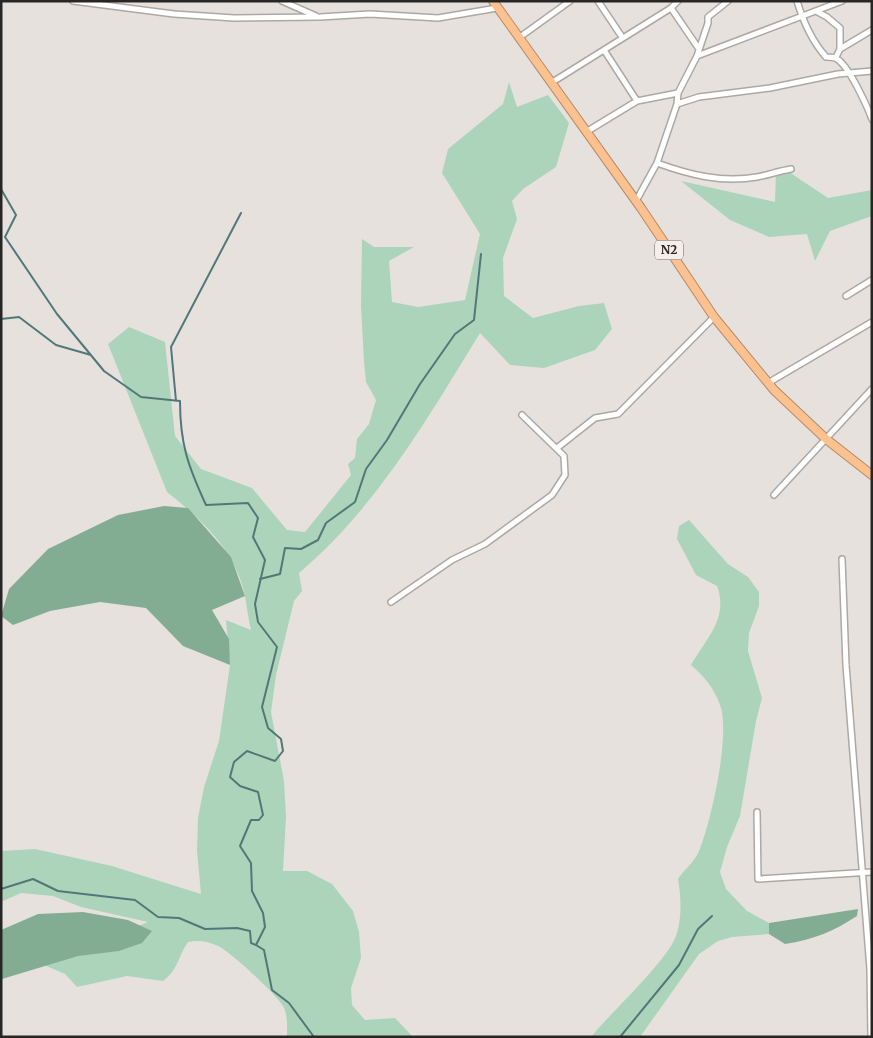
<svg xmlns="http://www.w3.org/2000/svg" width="873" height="1038" font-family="Merriweather,serif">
<rect width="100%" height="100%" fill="#e7e1de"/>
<path fill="#acd4bb" d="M509,82L517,107L548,95L569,123L556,167L523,189L512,201L517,219L503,258L504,296L533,318L579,306L604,303L612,329L595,350L544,368L510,365L480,333C428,418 376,508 299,573L302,591L294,601L276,675L271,712L284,781L286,817L283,871H307L332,884L353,911L359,932L361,958L351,988L352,1005L365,1020L395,1018L413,1037H287C287,1027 288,1015 283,1006C276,994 231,952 218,946C207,941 199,940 188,942C177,958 179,969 163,981L127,976L77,987L65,974L44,965L148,922L81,907L53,896L21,893L1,902V851L35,849L112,866L201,894L197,851L198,818L204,787L219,741L230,665L226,620L251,630C248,618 247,607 245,596C236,551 201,519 167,492L108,344L129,327L165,342L175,436L201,469L252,488L287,530L305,532L351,475L348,464L355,458L357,439L369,424L376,400L366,382L364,362L361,306L362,239L374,247H414L389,261L392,302L418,307L465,300L480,234L442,173L448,149L503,104Z
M776,171L789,172L828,198L872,190V216L830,231L815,261L807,234L769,237L730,220L681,181L775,202Z
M689,520L728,564L748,577L759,592V606L749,633L748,651L762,698L756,721L740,816L727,847L720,872L726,889L747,911L769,923V934L732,937L718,941L699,954L640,1037H591C611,1012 670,959 677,933C682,915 681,897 678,879C684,870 695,861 699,851C711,822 731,734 720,705C714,688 704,676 691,665C706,639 729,618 717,586L696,575L677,539L679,526Z"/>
<path fill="#83ad93" d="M164,506L188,508L231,557L245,596L212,610L229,639L230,665L183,646L146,608L100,602L50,611L13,625L1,616L9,589L48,549L118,515Z
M858,909L857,916C834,931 813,940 785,944L769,934V923Z
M83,912L128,920L152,931L142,943L119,951L78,956L2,979L1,930L38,914Z"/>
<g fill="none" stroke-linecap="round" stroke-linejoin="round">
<path stroke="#517878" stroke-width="2" d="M1,189L16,215L5,237L57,314L104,371L141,397L180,401C180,444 188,466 206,505L248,503L258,518L253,537L265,560L255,604L258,622L277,647L262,707L268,728L281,739L283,751L275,761L247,751L234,762L230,777L240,786L258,792L263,815L259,820H251L240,846L251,863L252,891L263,913L265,927L256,945L264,950L272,990L289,1003L314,1037
M1,319L19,317L56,345L91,355
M176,401L171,347L241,213
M260,579L280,574L285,548L301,549L318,540L326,523L355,502L366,469L387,440L420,384L455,334L474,320L481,254
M1,889L33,879L58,891L135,900L158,917L179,918L205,929L237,928L250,931L251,943L256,945
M620,1037L679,965L698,929L712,916"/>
<defs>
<path id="minor" d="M73,1L174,14L234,18L320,17L370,14L438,18L497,8
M282,1L316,16
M598,1L622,37
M797,1C803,21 812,41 826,57C829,57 834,57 837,59C849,66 867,106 872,119
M671,8L699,49
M816,11L827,17L840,28V49L836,57
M520,37L570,1
M840,49L872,30
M604,50L637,101
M697,56L842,1
M551,83L671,8L678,1
M677,104L699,97L770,88L838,74L872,71
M586,132L637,101L678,93
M657,163C690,175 722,183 757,177C768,175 779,171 791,169
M636,201L657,163L677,104L678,93L697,56L708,23V17L728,1
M846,296L872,280
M768,383L872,322
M557,448L595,418L618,414L714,317
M774,495L872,389
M842,559L846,665L870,969L871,1037
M391,602L452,560L485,544L552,495L565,475L564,456L522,415
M757,812L758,879L872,872"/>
<path id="highway" d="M493,1L641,208L714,317L774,390L826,439L872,475"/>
</defs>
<use href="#minor" stroke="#aea8a5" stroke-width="8"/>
<use href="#highway" stroke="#b28b6a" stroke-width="10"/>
<use href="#minor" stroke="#fff" stroke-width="5"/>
<use href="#highway" stroke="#fcc18f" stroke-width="8"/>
</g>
<g text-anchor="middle" stroke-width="4" stroke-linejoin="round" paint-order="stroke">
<rect fill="#f5eeeb" stroke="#666260" stroke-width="1" x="655" y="240.5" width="28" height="19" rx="4"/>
<g font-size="12" font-weight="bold" fill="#282625">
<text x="669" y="254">N2</text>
</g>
</g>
<rect width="873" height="1038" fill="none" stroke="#282625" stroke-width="5"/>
</svg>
